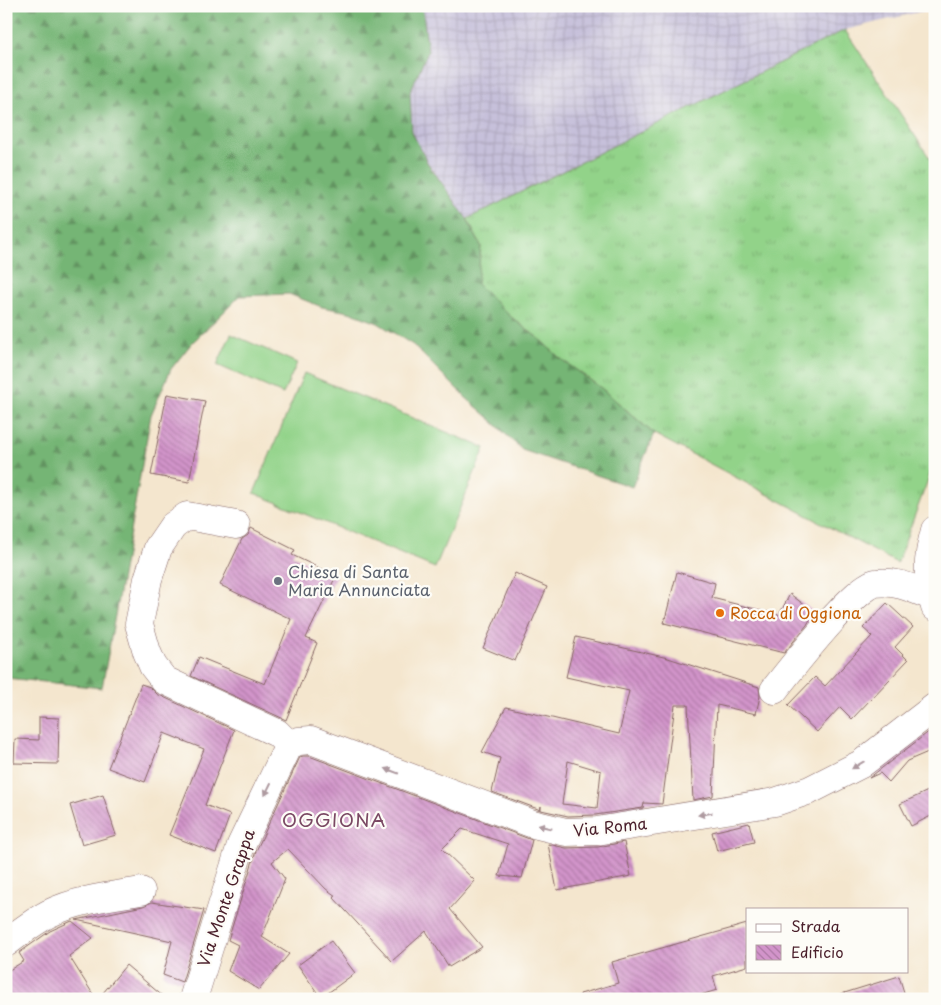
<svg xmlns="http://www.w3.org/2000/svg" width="941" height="1005" font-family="'Playpen Sans',sans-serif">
<defs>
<pattern id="industrial-grid" width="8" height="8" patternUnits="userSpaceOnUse" patternTransform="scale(1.25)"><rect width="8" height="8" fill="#c6c0da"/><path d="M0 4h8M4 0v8" fill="none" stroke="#aca5bb"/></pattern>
<pattern id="grass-tufts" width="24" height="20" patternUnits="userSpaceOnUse" patternTransform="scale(1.25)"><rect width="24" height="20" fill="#92d389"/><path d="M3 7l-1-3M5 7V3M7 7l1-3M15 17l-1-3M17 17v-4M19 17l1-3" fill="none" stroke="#7fb576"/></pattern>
<pattern id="forest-firs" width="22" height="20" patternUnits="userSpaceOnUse" patternTransform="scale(1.25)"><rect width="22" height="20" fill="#75b575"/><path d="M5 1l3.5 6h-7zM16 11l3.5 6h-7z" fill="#629360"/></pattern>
<pattern id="building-back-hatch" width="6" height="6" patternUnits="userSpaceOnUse" patternTransform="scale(1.25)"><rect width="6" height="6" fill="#d294ca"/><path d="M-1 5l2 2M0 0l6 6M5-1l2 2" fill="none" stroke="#ac78a4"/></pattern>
</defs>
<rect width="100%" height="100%" fill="#fdfcf7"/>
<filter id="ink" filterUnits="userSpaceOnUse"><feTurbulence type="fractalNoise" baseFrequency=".02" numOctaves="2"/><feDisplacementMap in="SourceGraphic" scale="10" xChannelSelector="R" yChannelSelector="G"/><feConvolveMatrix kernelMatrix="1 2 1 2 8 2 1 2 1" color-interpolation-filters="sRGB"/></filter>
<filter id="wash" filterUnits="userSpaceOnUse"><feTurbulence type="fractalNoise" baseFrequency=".0096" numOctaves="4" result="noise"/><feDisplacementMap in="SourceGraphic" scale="20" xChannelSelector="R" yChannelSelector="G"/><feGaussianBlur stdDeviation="1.12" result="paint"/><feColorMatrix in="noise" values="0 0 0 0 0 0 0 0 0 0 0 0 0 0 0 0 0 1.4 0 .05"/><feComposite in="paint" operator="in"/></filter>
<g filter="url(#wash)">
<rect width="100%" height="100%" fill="#f4e6ce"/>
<path fill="url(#industrial-grid)" d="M422,6H935V8L845,30L467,219L427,161L412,132L410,92L428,51Z"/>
<path fill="url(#grass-tufts)" stroke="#6e795a" d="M845,30L935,166V461L897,563L654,434L601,388L561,359L538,338L511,317L476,284L481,246L467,219Z"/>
<path fill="url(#forest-firs)" stroke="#606a50" d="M6,6H422L428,51L410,92L412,132L427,162L467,219L481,246L477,284L511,317L538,338L561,359L601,388L654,434L632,487L522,450L487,416L465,397L413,345L378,323L349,312L322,307L289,294L240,296L191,344L171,369L151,415L102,688L6,678Z"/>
<path fill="#92d389" stroke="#6e795a" d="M231,334L297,363L283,394L217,365Z
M304,373L485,448L435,568L254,493Z"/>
<g id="blocks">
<path fill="url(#building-back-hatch)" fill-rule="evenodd" d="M167,394L205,401L189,482L151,475Z
M251,528L295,550L292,555L336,576L306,638L317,643L286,720L191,676L199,657L265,684L291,619L220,585L242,539L248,535Z
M677,572L715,583L712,598L779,615L790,594L814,612L807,625L784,653L664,623Z
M515,573L547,587L515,661L483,648Z
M887,603L913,627L895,647L908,660L852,719L840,707L817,732L788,705L815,677L825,686L872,636L863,628Z
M576,637L668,658L759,687L760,696L756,714L717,705L713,796L693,800L688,705H675L662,804L644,803L643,808L595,815L568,816L541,810V806L540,810L538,809L492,792L500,758L482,752L506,707L619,734L629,691L566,677ZM568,761L601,771L597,808L562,804Z
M141,684L150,687L157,694L234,730L205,805L230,815L216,853L169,835L204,749L164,733L145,782L108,768Z
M39,717L59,718L58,764L14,763L15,739L39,740Z
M935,727V749L907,761L889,782L880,773L869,778Z
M303,756H309L532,840L522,878L499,876L508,844L462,829L442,849L475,881L450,909L482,947L449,967L426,931L392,961L334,898L336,896L326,889L288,849L272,862L285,879L262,937L289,954L259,990L228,971L238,945L228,940L256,851L300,757Z
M928,791L935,805V814L911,826L900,804Z
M103,795L116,835L82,845L70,805Z
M749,823L754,842L717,851L712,832Z
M624,842L631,876L557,890L548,844L566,848L598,847Z
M152,902L204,910L182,982L163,975L172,941L76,920L143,906Z
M72,921L93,938L69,956L96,999H6V972L24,961L19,953L50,931Z
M747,924V966L713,976L717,990L687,999H581L580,994L618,983L612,962Z
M331,941L355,973L321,998L298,965Z
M126,965L166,999H98Z
M899,976L906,999H839L838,995Z"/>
</g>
</g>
<g filter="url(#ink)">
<use href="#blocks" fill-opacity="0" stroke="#866564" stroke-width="1"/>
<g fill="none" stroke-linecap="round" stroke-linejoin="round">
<defs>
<path id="minor" d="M236,525L187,516L173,526L158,548L148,579L139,624L147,652L153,666L164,680L277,733L289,745
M935,530C927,559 926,578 935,607
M774,690C790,670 856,585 876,583C896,580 914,589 931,596
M289,745L299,741L311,740L533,824L566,832L597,831L775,802L810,790L861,764L935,707
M6,943C19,933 33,922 48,914C76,900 110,896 141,891
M193,999L241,845L289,745"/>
</defs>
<use href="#minor" stroke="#866564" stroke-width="29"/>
<use href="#minor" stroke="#fff" stroke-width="28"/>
</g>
<defs><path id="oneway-solid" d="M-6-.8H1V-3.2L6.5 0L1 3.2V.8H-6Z" transform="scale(1.25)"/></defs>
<g fill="#ae9aa0">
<use href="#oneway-solid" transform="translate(858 765) rotate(149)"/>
<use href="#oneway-solid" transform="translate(392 771) rotate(-159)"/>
<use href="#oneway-solid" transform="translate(268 789) rotate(116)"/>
<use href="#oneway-solid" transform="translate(705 814) rotate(171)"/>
<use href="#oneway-solid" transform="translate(545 827) rotate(-167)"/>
</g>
</g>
<circle fill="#6b7280" stroke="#fdfcf7" stroke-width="2" cx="278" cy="581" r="5"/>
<circle fill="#e8710a" stroke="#fdfcf7" stroke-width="2" cx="720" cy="613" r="5"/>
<g text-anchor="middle" stroke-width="4.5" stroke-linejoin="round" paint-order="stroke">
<g font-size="16" fill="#5b616d" stroke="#fdfcf7" text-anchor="start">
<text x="288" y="578">Chiesa di Santa<tspan x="288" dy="18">Maria Annunciata</tspan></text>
</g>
<g font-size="16" fill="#c56008" stroke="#fdfcf7" text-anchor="start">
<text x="730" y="619">Rocca di Oggiona</text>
</g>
<g font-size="16" fill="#4a1f2b" stroke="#fdfcf7">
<text transform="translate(610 827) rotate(-6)" y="6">Via Roma</text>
<text transform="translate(226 898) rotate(-71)" y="6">Via Monte Grappa</text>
</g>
<g font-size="19" letter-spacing="1" fill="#7a4863" stroke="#fdfcf7">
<text x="334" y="827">OGGIONA</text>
</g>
</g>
<rect width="941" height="1005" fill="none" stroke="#fdfcf7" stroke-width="25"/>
<rect x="746" y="908" width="162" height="65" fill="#fdfcf7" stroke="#b5a4a5"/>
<rect x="756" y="924" width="25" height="8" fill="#ffffff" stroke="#b5a4a5"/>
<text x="791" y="932" font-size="15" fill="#4a1f2b">Strada</text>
<rect x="756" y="945" width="25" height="15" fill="url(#building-back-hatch)" stroke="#b5a4a5"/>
<text x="791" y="958" font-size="15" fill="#4a1f2b">Edificio</text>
</svg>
